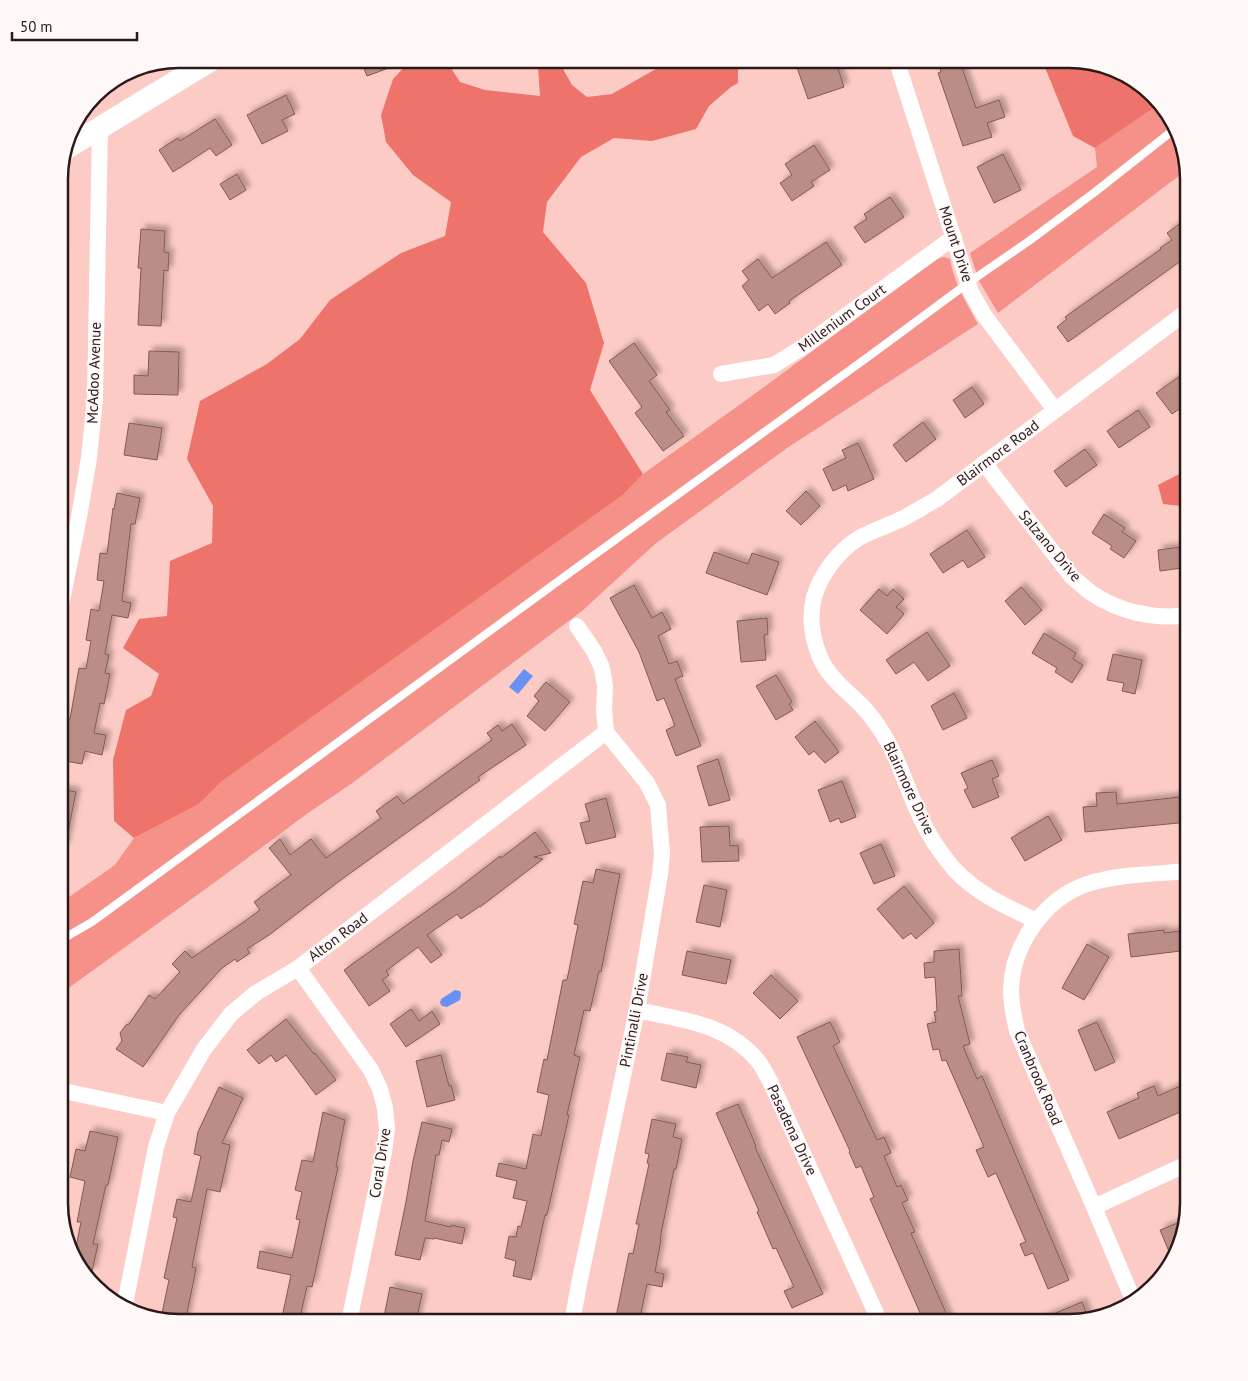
<svg xmlns="http://www.w3.org/2000/svg" width="1248" height="1381" font-family="'PT Sans',sans-serif">
<defs>
<filter id="shadow"><feDropShadow dx="4.5" dy="-4.5" stdDeviation="2.5" flood-color="#0004"/></filter>
</defs>
<rect width="100%" height="100%" fill="#fdcbc5"/>
<path fill="#f59188" d="M1161,103L1164,105L1183,140L1188,169L998,313L979,281L970,253L1097,167L1095,148Z
M944,257L950,259C954,283 966,303 978,324L787,448L655,544L582,611L351,784L308,813L222,877L59,995V904L115,865L134,838L199,804L221,782L623,495L643,474L749,398L937,259Z"/>
<path fill="#ee736a" d="M412,59H445L460,82L485,90L540,96L538,66L558,60L572,85L587,97L612,94L654,70L680,59H738V83L731,87L709,106L696,129L652,141L614,138L581,157L547,202L543,232L586,283L604,343L590,390L643,474L623,495L221,782L199,804L134,838L114,821L113,760L126,710L151,696L159,674L123,648L139,619L167,616L170,561L212,543L213,506L187,459L200,401L267,364L300,339L330,300L401,253L445,236L451,202L413,175L386,142L381,115L393,79Z
M1044,59H1077L1123,71L1161,103L1095,148L1073,136L1046,70Z
M1189,469V507L1163,504L1158,485Z"/>
<path fill="#6991f4" d="M524,669L533,676L518,694L509,687Z
M455,990L460,991L461,994L460,1000L447,1007L442,1006L440,1003L441,999Z"/>
<path fill="#bb8d87" stroke="#845955" filter="url(#shadow)" d="M360,59H409L410,60L367,76Z
M794,59H824L826,65L836,62L844,87L808,99Z
M937,59H959L976,108L999,100L1005,117L987,123L992,137L963,146L938,73L941,72Z
M286,95L295,114L282,120L288,131L262,144L247,115Z
M215,119L232,145L216,156L210,148L173,172L159,150L178,138L180,141Z
M814,145L830,170L811,182L814,186L792,201L780,183L792,175L785,164Z
M1003,154L1021,190L994,203L977,167Z
M237,174L246,190L230,200L220,184Z
M890,197L904,217L865,243L854,227L867,219L864,214Z
M1181,223L1189,233V255L1068,342L1057,327L1067,319L1065,317L1161,249L1160,248L1172,240L1167,233Z
M141,229L165,231L164,252L169,253L168,271L164,270L161,326L138,325L141,268H138Z
M826,242L842,265L789,301L790,303L775,314L768,304L759,311L742,286L749,280L742,271L758,259L772,278Z
M634,343L657,375L649,381L670,410L666,412L684,436L663,451L635,413L642,407L609,361Z
M149,351L179,352L178,395L134,394V375L148,376Z
M1180,376L1189,388V402L1172,414L1156,393Z
M972,387L984,404L965,418L953,400Z
M1138,410L1150,427L1119,448L1107,431Z
M923,422L936,439L906,462L893,445Z
M129,423L162,428L157,460L124,455Z
M858,443L874,479L848,491L846,485L833,491L823,469L846,458L842,450Z
M1085,449L1097,465L1066,487L1054,471Z
M806,491L820,506L801,525L786,511Z
M117,493L140,498L135,524H131L122,601L131,603L128,618L112,615L105,654L109,655L105,673L110,674L104,704L100,703L94,733L106,735L102,755L85,751L82,764L60,760L68,719H70L79,668L86,669L91,641L86,640L91,609L99,611L104,581L97,580L100,553L107,554L113,508L114,509Z
M1104,514L1125,528L1122,532L1136,541L1124,558L1110,549L1112,546L1092,533Z
M967,530L985,557L968,568L963,560L943,573L930,554Z
M1189,546V567L1160,571L1158,550Z
M714,552L748,564L752,553L779,562L767,595L706,573Z
M634,585L652,618L662,612L671,629L658,636L669,664L677,661L683,676L675,679L701,746L676,756L666,730L675,726L664,698L657,701L639,652L610,598Z
M1021,587L1042,610L1025,625L1005,601Z
M879,589L887,596L893,589L904,599L896,607L904,614L887,634L860,610Z
M767,618L768,634L764,635L766,660L741,662L737,621Z
M927,632L950,666L928,681L914,662L896,674L886,660Z
M1044,633L1076,653L1073,659L1083,665L1072,683L1055,672L1057,668L1032,653Z
M1113,654L1142,660L1135,694L1122,691L1124,683L1107,680Z
M776,675L792,702L789,704L793,710L776,720L756,686Z
M546,682L570,702L545,731L527,716L539,701L534,696Z
M954,693L967,718L943,730L931,706Z
M815,721L839,752L825,763L814,751L809,755L795,737Z
M512,724L526,745L478,777L480,780L342,879L269,935L247,949L250,953L237,962L235,959L222,968L179,1015L143,1067L116,1049L122,1041L120,1033L126,1025L129,1024L149,995L155,999L180,972L172,964L185,951L192,958L248,919L260,910L254,902L291,875L269,848L280,839L290,855L311,839L326,858L381,818L376,811L397,796L403,804L492,740L487,733L498,725L502,731Z
M718,759L730,800L709,806L697,766Z
M992,760L999,776L992,779L999,797L973,808L964,790L968,788L961,773Z
M842,781L856,817L841,823L839,818L830,822L818,790Z
M59,789L76,792L65,847L59,846Z
M1116,792L1117,804L1189,796V822L1085,832L1083,807L1097,806L1096,793Z
M606,798L616,837L586,844L580,823L590,821L585,804Z
M1048,816L1062,840L1025,861L1011,838Z
M729,826L730,846L738,845L739,861L702,862L700,827Z
M535,832L551,853L534,857L543,859L480,907V906L461,919L457,914L427,935L442,955L431,963L418,947L386,971L389,975L382,980L390,991L369,1006L344,970L456,890L500,856L501,858Z
M881,844L895,876L874,884L860,853Z
M596,869L620,874L601,972L599,971L590,1011L584,1010L574,1055L580,1057L567,1115H569L547,1215H545L531,1280L513,1276L516,1261L505,1258L509,1236L516,1237L518,1226L521,1227L527,1201L513,1198L517,1181L496,1176L499,1163L526,1169L533,1134L541,1136L549,1095L537,1092L544,1059L547,1060L563,980H567L578,925L574,924L583,881L593,883Z
M704,885L727,890L720,927L696,922Z
M904,886L934,923L916,939L911,933L903,939L877,909Z
M1164,930V933L1189,930V950L1131,957L1128,934Z
M1087,944L1109,957L1084,1000L1062,988Z
M959,949L962,996H958L970,1044L963,1046L977,1079L982,1076L1069,1280L1048,1289L1033,1253L1025,1256L1020,1244L1026,1242L996,1173L988,1177L976,1150L984,1147L946,1060L942,1061L939,1049L933,1050L927,1024L936,1022L934,1012L937,1011L935,977L925,978L924,963L934,962V951Z
M687,951L731,960L726,984L682,975Z
M771,975L798,1001L780,1019L753,993Z
M411,1009L419,1021L432,1011L440,1024L406,1047L390,1024Z
M286,1019L314,1054L315,1053L336,1080L316,1095L286,1055L276,1062L271,1055L259,1064L247,1050Z
M830,1022L840,1042L833,1046L877,1140L884,1137L891,1153L884,1156L897,1187L901,1185L908,1200L902,1203L915,1232L911,1233L950,1322H924L870,1199L874,1197L861,1166L856,1168L849,1152L850,1151L797,1037Z
M1097,1022L1115,1062L1095,1071L1078,1030Z
M667,1053L688,1057L686,1062L701,1065L696,1088L661,1080Z
M441,1055L449,1086L451,1085L455,1100L427,1107L416,1061Z
M1189,1082V1108L1119,1139L1107,1112L1139,1098L1137,1093L1154,1086L1158,1096Z
M219,1087L243,1098L222,1143L230,1145L220,1192L207,1189L192,1267L196,1268L193,1284L185,1322H179L161,1318L169,1280L164,1278L177,1218L173,1217L177,1199L191,1202L201,1156L194,1154L198,1132Z
M738,1104L756,1146L755,1147L823,1294L792,1308L784,1291L794,1287L776,1248L773,1249L757,1212L759,1211L716,1113Z
M323,1112L345,1120L336,1167H338L312,1287L307,1286L299,1322H281L291,1275L257,1268L260,1251L292,1258L300,1220L296,1219L302,1192L295,1190L302,1160L313,1162Z
M652,1119L676,1124L673,1137L682,1139L676,1169H674L660,1239L661,1240L655,1272L664,1274L662,1287L647,1284L639,1322H615L629,1253L633,1254L639,1224H636L649,1164L647,1163L649,1154L645,1153Z
M422,1122L452,1129L449,1142L442,1140L439,1155H436L425,1221L451,1227V1225L465,1228L462,1244L434,1238V1239L425,1238L420,1260L395,1255L406,1202L413,1161Z
M90,1131L118,1137L108,1185H106L93,1244H98L92,1272L80,1269L74,1257L81,1222H77L85,1181L70,1177L76,1149L85,1151Z
M1185,1220L1177,1255L1173,1261L1160,1230Z
M390,1287L422,1294L416,1322H383Z
M1082,1302L1089,1319L1069,1322H1034Z"/>
<g fill="none" stroke-linecap="round" stroke-linejoin="round">
<path stroke="#fff" stroke-width="8" d="M59,941L92,922L568,574L872,354L968,283L1029,241L1095,192L1176,128"/>
<path stroke="#fff" stroke-width="16" d="M896,59L971,292L984,315L1055,410
M721,374L774,365L803,347L954,237
M984,463L1072,577C1078,582 1084,587 1090,592C1118,612 1155,620 1189,615
M59,615L79,517L89,458L95,398L100,127
M577,626L594,651L602,668L605,686L604,710L606,732
M1037,921C1007,907 977,894 954,869C944,857 935,845 928,832C909,799 901,760 880,729C875,721 868,712 861,705C846,690 828,677 820,657C812,638 809,617 814,597C821,574 838,551 859,538C873,530 890,525 904,518C915,512 926,505 937,499L1189,310
M298,968L371,1070L380,1089L385,1108L387,1129L384,1152L349,1322
M637,1010C682,1020 727,1023 758,1061C763,1067 766,1075 770,1081L880,1322
M59,1090L167,1113
M1094,1207L1189,1163
M1134,1302L1094,1207L1017,1031C1014,1017 1011,1004 1011,990C1012,945 1044,899 1087,884C1118,874 1157,874 1189,871
M124,1309L156,1147L167,1113L204,1049L231,1014L256,993L298,968L606,732
M572,1322L579,1284L637,1010L660,874L662,854L658,805L647,783L606,732"/>
<path stroke="#fff" stroke-width="22" d="M65,149L213,59"/>
</g>
<g text-anchor="middle" stroke-width="4" stroke-linejoin="round" paint-order="stroke">
<g font-size="15" fill="#2b1917" stroke="#fef8f8">
<text transform="translate(956 244) rotate(72)" y="5">Mount Drive</text>
<text transform="translate(842 318) rotate(-36)" y="5">Millenium Court</text>
<text transform="translate(94 373) rotate(-88)" y="5">McAdoo Avenue</text>
<text transform="translate(998 453) rotate(-37)" y="5">Blairmore Road</text>
<text transform="translate(1050 546) rotate(50)" y="5">Salzano Drive</text>
<text transform="translate(909 788) rotate(65)" y="5">Blairmore Drive</text>
<text transform="translate(338 937) rotate(-37)" y="5">Alton Road</text>
<text transform="translate(634 1020) rotate(-79)" y="5">Pintinalli Drive</text>
<text transform="translate(1038 1078) rotate(67)" y="5">Cranbrook Road</text>
<text transform="translate(792 1130) rotate(65)" y="5">Pasadena Drive</text>
<text transform="translate(380 1163) rotate(-81)" y="5">Coral Drive</text>
</g>
</g>
<path d="M0 0H1248V1381H0ZM179 68H1069A111 111 0 0 1 1180 179V1203A111 111 0 0 1 1069 1314H179A111 111 0 0 1 68 1203V179A111 111 0 0 1 179 68Z" fill="#fef8f8" fill-rule="evenodd"/>
<path fill="none" stroke="#2b1917" stroke-width="2.5" d="M179 68H1069A111 111 0 0 1 1180 179V1203A111 111 0 0 1 1069 1314H179A111 111 0 0 1 68 1203V179A111 111 0 0 1 179 68Z"/>
<path d="M12 32v8h125v-8" fill="none" stroke="#2b1917" stroke-width="2.5"/>
<text x="20" y="32" font-size="15" fill="#2b1917" stroke="#fef8f8" stroke-width="4" paint-order="stroke">50 m</text>
</svg>
